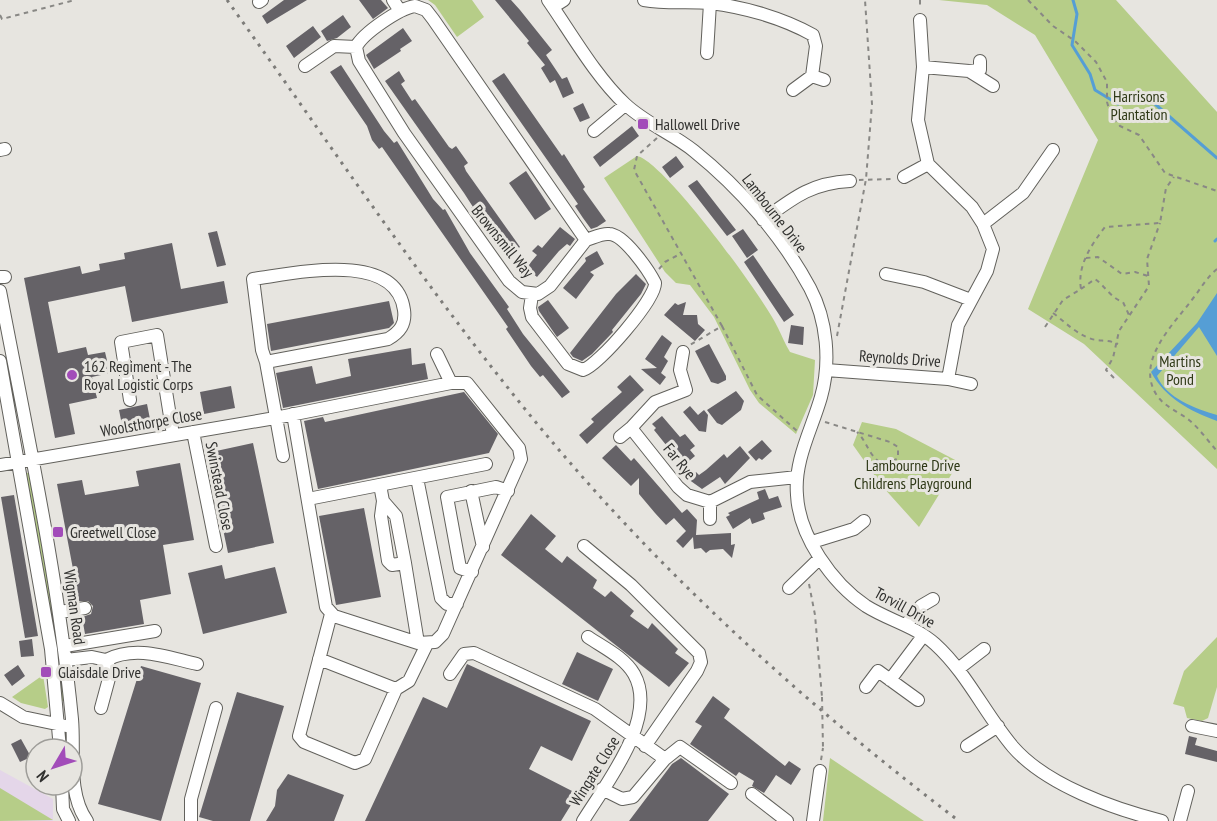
<svg xmlns="http://www.w3.org/2000/svg" width="1217" height="821" font-family="'PT Sans Narrow',sans-serif">
<rect width="100%" height="100%" fill="#e7e5e0"/>
<path fill="#e4d6e9" d="M0,770L53,799V821H0Z"/>
<path fill="#b6cd88" d="M428,0H472L484,17L457,37L435,5Z
M939,0H1116L1217,112V469L1084,344L1028,309L1098,140L1035,35L987,5Z
M637,156C664,161 764,298 778,328C782,336 785,344 790,352L815,360L813,395L796,434L759,403L750,390L714,317L690,285L676,283L665,272L604,178Z
M862,422L896,429L959,462L919,527L882,486L853,445Z
M26,473H29L49,582L66,700L62,701L44,572Z
M1217,637V687L1208,718L1202,721L1187,718L1184,707L1173,704L1184,671Z
M43,675L48,707L45,709L21,703L12,697Z
M830,758L924,821H823Z
M0,788L53,820L0,821Z"/>
<path fill="#559ed5" d="M1217,293V356L1199,327L1157,376C1166,398 1196,409 1217,415V421C1190,411 1165,398 1151,372L1197,323Z"/>
<g fill="none" stroke-linecap="round" stroke-linejoin="round">
<path stroke="#559ed5" stroke-width="3" d="M1073,0L1077,14L1072,45L1090,74L1095,90L1118,104L1136,95L1147,97L1217,158
M1215,241L1217,239"/>
</g>
<path fill="#656267" d="M284,0H307L267,24L262,16Z
M359,0H381L388,8L373,19Z
M495,0H511L520,10L552,50L546,55L562,79L567,77L574,93L563,98L555,80L550,83L541,68L545,65L527,43L529,41Z
M343,15L351,27L337,38L327,41L321,31Z
M313,26L321,37L294,58L286,46Z
M403,28L412,41L400,49L401,51L374,69L366,55Z
M341,65L384,131L394,143L397,141L433,199L443,210L445,209L470,253L509,307L507,309L523,334L570,392L562,398L543,375L540,377L531,366L506,329L508,327L382,147L379,149L372,140L367,126L330,72Z
M399,71L405,81L401,84L412,101L415,99L449,147L452,149L456,146L468,163L464,166L466,171L520,247L507,257L471,208L473,207L464,193L385,81Z
M504,73L562,156L564,154L585,187L583,189L606,221L597,227L591,229L583,218L575,206L578,204L492,81Z
M583,103L590,118L580,122L573,108Z
M632,126L639,136L600,167L593,157Z
M676,156L684,167L670,178L662,167Z
M526,171L551,209L535,220L509,183Z
M697,180L736,230L727,236L688,186Z
M560,227L575,239L570,246L567,244L559,251L537,277L526,268L537,255L532,251L538,245L542,248Z
M743,229L758,250L747,258L732,236Z
M217,231L226,265L217,267L208,233Z
M172,243L181,289L224,281L228,303L132,322L125,286L48,302L58,353L86,347L88,355L105,352L110,373L92,377L97,398L69,404L75,434L55,438L24,278L80,266L82,274L100,270L99,264L125,259L124,253Z
M597,251L604,264L590,272L594,275L576,299L563,288L586,261L585,258Z
M753,255L794,315L784,322L744,262Z
M636,274L646,284L641,294L612,330L613,332L592,354L582,361L573,357L570,353L616,294Z
M548,300L569,328L557,337L539,311L538,307Z
M389,301L394,323L389,328L271,351L267,324Z
M686,302L683,315H697L698,324L705,330L695,341L664,315L675,303L678,305Z
M791,325L804,327L803,345L788,343Z
M662,335L672,343L664,357L668,361L661,373L666,377L660,385L641,369L657,368L645,359Z
M709,344L726,376V380L718,384L711,382L695,351Z
M411,348L412,365L425,363L428,379L283,408L276,373L312,366L316,384L351,376L348,359Z
M630,375L644,390L587,444L579,435L594,422L591,419L622,392L617,387Z
M231,386L235,408L204,414L200,392Z
M736,391L744,401L741,410L722,425L717,423L707,410Z
M464,392L498,434L489,453L318,489L304,421L323,417L325,422Z
M147,404L150,419L122,425L119,410Z
M690,406L698,415L704,410L708,415L706,432L699,431L683,412Z
M662,416L680,437L685,434L695,446L690,450L695,456L683,466L654,430L656,428L652,424Z
M762,440L772,451L762,460L759,458L756,461L748,452Z
M253,443L274,543L228,553L207,453Z
M616,445L631,461L634,458L682,513L687,509L697,520L696,535L731,533V545L735,544L732,558L723,549L710,550L706,553L701,548L694,549L693,537L683,548L676,541L686,531L674,518L666,525L655,513L639,494V478L631,486L602,458Z
M740,446L750,458L725,484L720,477L702,489L688,479L696,472L699,475L706,470L724,454L727,458Z
M180,463L194,540L163,545L171,594L140,600L144,624L85,634L82,617L91,614L93,606L88,601H79L57,484L82,480L85,495L139,486L136,471Z
M765,489L769,499L778,496L782,507L763,513L765,519L752,524L750,518L733,529L726,517L730,515L728,513L759,499L757,492Z
M14,495L38,636L25,638L1,497Z
M364,508L381,597L336,605L319,516Z
M531,514L556,536L545,549L562,563L567,556L597,580L593,588L605,597L611,591L634,611L630,616L648,629L652,623L678,649L675,653L689,663L669,687L501,555Z
M222,565L225,579L275,567L287,613L203,634L188,573Z
M32,639L34,656L21,657L19,641Z
M577,652L613,669L598,701L562,684Z
M467,664L591,721L572,761L541,746L529,769L574,792L571,797L574,800L561,821H365L423,697L447,708Z
M18,665L25,676L12,686L4,675Z
M141,666L201,683L161,821L98,804Z
M237,692L284,706L250,821H213L199,817Z
M713,696L730,709L724,718L785,766L789,761L801,769L791,785L776,775L764,793L752,786L754,781L739,772L736,776L690,744L702,726L695,722Z
M1189,736L1197,738L1195,745L1217,751V762L1185,754Z
M21,739L31,757L20,762L11,744Z
M681,758L729,794L708,821H629L672,764Z
M288,774L344,795L334,821H266L275,806L277,790Z"/>
<g fill="none" stroke-linecap="round" stroke-linejoin="round">
<defs>
<path id="minor" d="M393,0L400,11
M548,0C571,33 596,77 625,104C645,123 673,134 694,151C740,188 782,236 810,288C827,320 831,362 821,397C812,429 794,460 797,495C799,536 832,583 866,606C888,620 915,626 935,644C967,673 985,714 1013,747C1046,785 1114,809 1162,821
M644,0C666,4 688,1 710,3C744,7 783,18 813,35L816,46L812,76
M259,2L262,0
M415,6L426,10L433,19L586,240L550,286L538,294L522,292L509,281L404,133L359,61L356,47C363,33 400,8 415,6Z
M553,7L564,0
M920,20L923,67L918,120L928,164L972,207L983,224L993,249L987,271L958,325L948,379
M707,53L710,3
M305,66L334,46L356,47
M923,67L969,71L993,86
M969,71L980,70V61
M793,90L812,76L824,80
M594,131L625,105
M0,150L5,149
M904,177L928,164
M763,220C793,198 811,183 850,181
M983,224L1023,193L1053,150
M886,274L924,282L971,300
M0,277H5
M0,291C27,433 58,575 72,719C75,752 67,793 87,821
M532,295L530,308L532,317L568,364L583,370C598,366 656,299 655,283C649,271 624,234 609,234C602,233 593,238 586,240
M683,352L680,370L686,390L655,402L631,428L678,487L687,495L710,502L750,482L797,477
M437,354L451,383
M0,361L51,649L60,749
M266,362L262,350L253,279C292,274 396,249 404,310C406,324 400,332 388,339L266,362L283,456
M826,370L948,379L971,384
M130,400L121,342L157,335L173,435
M293,414L326,607L334,616L418,643L405,563L392,565L388,561L381,516L383,501L380,485
M193,432L216,546
M620,437L631,428
M0,465L275,418L451,383H467L519,448L521,459L443,634L435,642L418,643
M417,478L441,598L447,604H457
M471,491L483,547
M308,499L486,464
M383,501L396,516L405,563
M710,502V519
M812,542L854,529L864,521
M584,546L631,585L699,653L701,662L697,671L645,746
M472,572L460,568L447,497L496,487L508,491
M789,588L820,558
M60,612L85,608
M331,614L299,736L304,742L355,763L365,759L396,689L409,681L427,644
M906,625L921,606L933,599
M65,646L155,631
M319,659L396,689
M66,660L92,657L106,660L111,671L101,708
M106,660C136,645 166,657 197,664
M958,669L984,649
M450,674L464,654L474,653L595,709L665,759
M890,680L923,636
M866,687L878,671L918,700
M0,703L23,717L66,726
M1192,726L1217,731
M967,746L998,726
M62,785L63,809L69,821
M602,789L622,799L633,797L665,759L680,747L731,783
M752,794L787,821
M191,821V799L216,708
M583,821C605,785 659,718 634,674C624,657 604,648 588,637
M813,821L820,771
M1180,821L1188,791"/>
</defs>
<use href="#minor" stroke="#62615c" stroke-width="14"/>
<path stroke="#898885" stroke-width="2" stroke-dasharray="4.5 4.5" stroke-linecap="butt" d="M920,0V9
M1028,0L1053,26L1075,41L1096,62L1107,82V102L1111,115L1120,126L1139,135L1165,173L1217,191
M0,15L2,19L75,0
M657,138L637,156L634,170L722,326L690,345
M859,180L893,179
M1086,258L1098,257L1122,274L1135,272L1148,276
M659,269L665,262L680,254
M1217,269C1206,278 1200,290 1191,301C1172,326 1136,361 1156,394C1164,407 1178,411 1189,420C1199,428 1208,441 1217,451
M1081,289L1095,279C1105,286 1112,299 1123,302L1129,315
M1053,313C1065,322 1074,332 1089,338C1098,342 1108,339 1118,344
M722,326L757,395L797,431
M1045,327L1063,300L1081,289C1077,266 1091,245 1105,227L1160,223L1166,188L1174,177
M837,336L866,179L872,104L865,0
M1114,378L1106,370L1113,358L1119,331L1149,286L1147,259L1160,223
M825,422L890,442L898,447V458L891,462H879C868,453 867,442 857,432
M809,584L815,615L822,697
M821,760L823,748"/>
<use href="#minor" stroke="#fff" stroke-width="12"/>
<path stroke="#7d7c79" stroke-width="3" stroke-dasharray="3 6" stroke-linecap="butt" d="M227,0C343,162 454,332 586,481C698,607 825,719 959,821"/>
<path stroke="#898885" stroke-width="2" stroke-dasharray="4.5 4.5" stroke-linecap="butt" d="M822,697L823,748"/>
</g>
<g fill="#a24cb9" stroke="#e7e5e0" stroke-width="2">
<rect x="637" y="118" width="12" height="12" rx="3"/>
<circle cx="72" cy="375" r="6"/>
<rect x="52" y="526" width="12" height="12" rx="3"/>
<rect x="40" y="666" width="12" height="12" rx="3"/>
</g>
<g text-anchor="middle" stroke-width="6" stroke-linejoin="round" paint-order="stroke">
<g font-size="16" fill="#2f3917" stroke="#e7e5e0">
<text x="1139" y="102">Harrisons<tspan x="1139" dy="18">Plantation</tspan></text>
<text x="1180" y="367">Martins<tspan x="1180" dy="18">Pond</tspan></text>
<text x="913" y="471">Lambourne Drive<tspan x="913" dy="18">Childrens Playground</tspan></text>
</g>
<g font-size="16" fill="#31312f" stroke="#e7e5e0" text-anchor="start">
<text x="655" y="130">Hallowell Drive</text>
<text x="84" y="372">162 Regiment - The<tspan x="84" dy="18">Royal Logistic Corps</tspan></text>
<text x="70" y="538">Greetwell Close</text>
<text x="58" y="678">Glaisdale Drive</text>
</g>
<g font-size="16" fill="#31312f" stroke="#e7e5e0">
<text transform="translate(775 213) rotate(52)" y="6">Lambourne Drive</text>
<text transform="translate(503 241) rotate(51)" y="6">Brownsmill Way</text>
<text transform="translate(900 358) rotate(4)" y="6">Reynolds Drive</text>
<text transform="translate(151 422) rotate(-10)" y="6">Woolsthorpe Close</text>
<text transform="translate(680 461) rotate(51)" y="6">Far Rye</text>
<text transform="translate(220 486) rotate(79)" y="6">Swinstead Close</text>
<text transform="translate(75 607) rotate(82)" y="6">Wigman Road</text>
<text transform="translate(905 607) rotate(29)" y="6">Torvill Drive</text>
<text transform="translate(594 771) rotate(-58)" y="6">Wingate Close</text>
</g>
</g>
<g transform="translate(54 767) rotate(231)"><circle r="28" fill="#e7e5e0" stroke="#9e9d99" stroke-width="1.5"/>
<path d="M0-4.5L10 22L0 15L-10 22Z" fill="#a24cb9"/>
<text y="-9" font-size="16" font-weight="bold" text-anchor="middle" fill="#31312f">N</text>
</g>
</svg>
